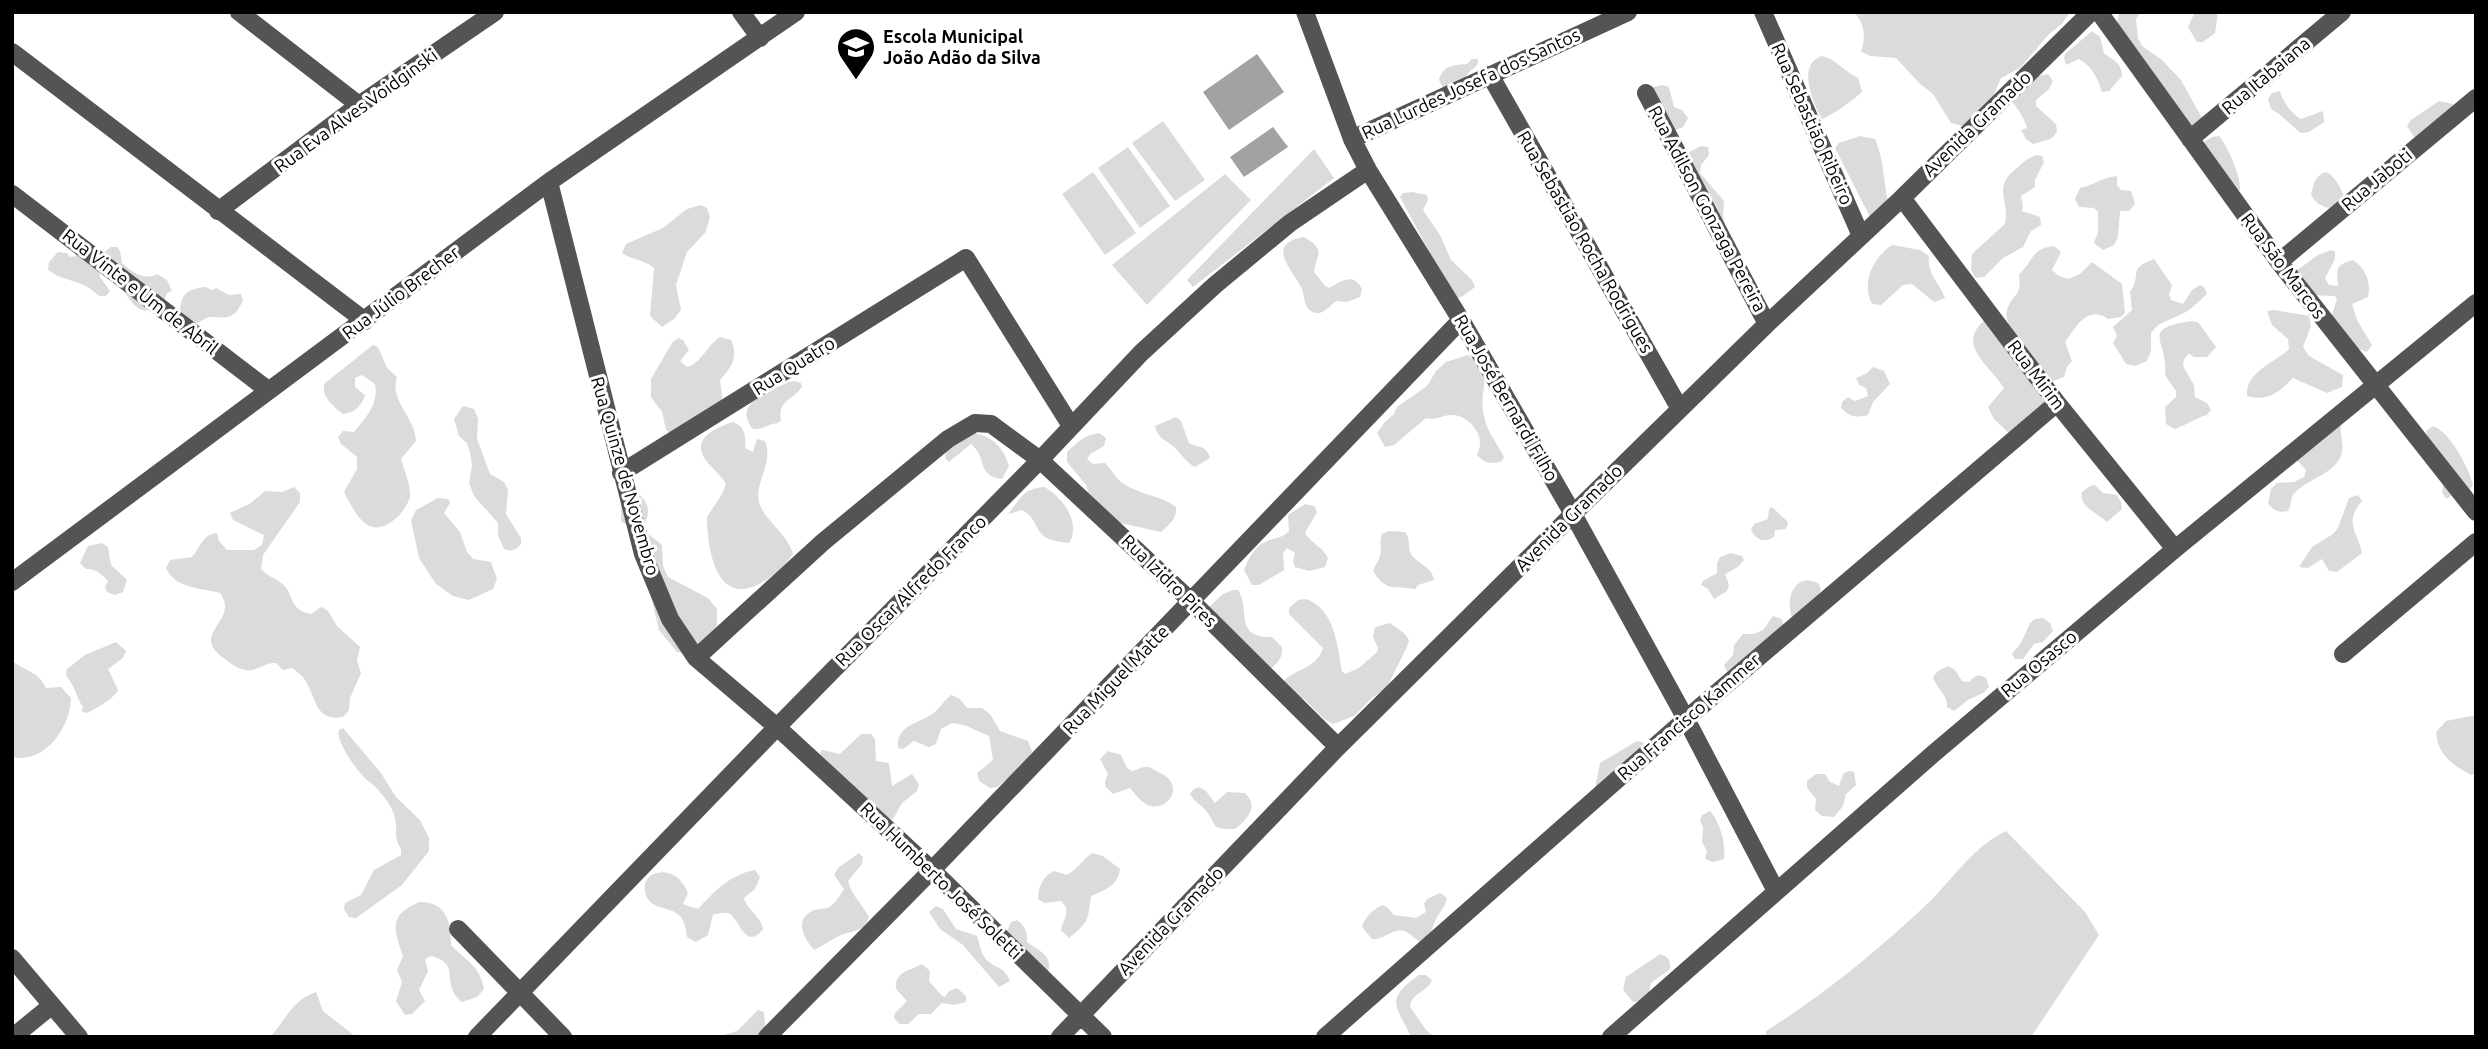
<svg xmlns="http://www.w3.org/2000/svg" width="2488" height="1049" font-family="Ubuntu,sans-serif">
<rect width="100%" height="100%" fill="#fff"/>
<path fill="#dbdbdb" d="M1854,12H2070L2062,24L2049,34L2020,68L2001,78L1992,99L1970,128L1951,123L1933,94L1920,84L1896,58L1871,56L1861,52C1866,36 1865,25 1854,12Z
M2119,12H2141L2136,19L2138,38L2142,46L2162,60L2181,80L2203,120L2190,129L2117,23Z
M2195,12H2218L2215,33L2203,42H2197L2188,27Z
M2092,31L2100,37L2104,53C2114,61 2122,63 2122,76L2109,91L2102,92C2098,79 2092,66 2079,59L2066,65L2064,58L2065,54Z
M1822,56C1836,59 1845,72 1858,78L1862,92C1856,98 1830,117 1822,119C1813,103 1796,64 1822,56Z
M1472,59H1478C1478,69 1472,67 1467,75C1464,78 1463,85 1462,90H1444L1439,80C1443,65 1454,65 1467,64Z
M2048,74L2053,81L2049,89L2036,100V106L2056,124L2057,132L2051,139L2033,144L2026,139L2021,130L2027,128C2024,118 2019,110 2012,102L2038,76Z
M1662,85L1669,87L1674,107L1682,110L1688,118L1683,127L1673,131L1647,89Z
M2280,91C2282,100 2292,115 2301,119L2323,111L2324,122L2309,132L2301,133C2290,125 2284,116 2271,109L2268,99L2272,93Z
M2439,101L2453,104V113L2416,140L2407,126L2411,120Z
M1163,121L1205,180L1175,201L1132,143Z
M1860,136L1875,139C1884,159 1883,180 1888,201L1870,217L1835,148L1839,143Z
M2219,136C2228,147 2241,176 2240,190L2236,192L2202,143L2212,137Z
M1701,146L1708,147L1709,155L1701,165L1700,173L1724,201L1723,217L1727,231L1715,203L1708,198L1683,163L1689,152Z
M1128,147L1170,206L1140,228L1098,168Z
M1314,149L1334,178L1193,287L1187,280Z
M2037,155L2042,156L2044,162L2035,180V187L2021,196L2023,206L2022,211L2040,217L2041,225L2031,231L2023,247L2003,258L1984,277L1975,278L1971,269L1972,254L2005,224C2010,197 1991,188 2018,167C2024,161 2029,157 2037,155Z
M1093,172L1136,233L1105,255L1062,194Z
M2326,172C2337,177 2343,193 2347,204C2333,211 2319,209 2311,195C2314,184 2314,176 2326,172Z
M1225,174L1251,200L1147,305L1112,265Z
M2117,176V185L2121,190L2131,191L2135,204L2129,211H2120L2118,237L2114,245L2103,250L2094,243L2098,232V212L2094,208L2079,207L2075,199L2080,188C2094,185 2103,177 2117,176Z
M1412,192L1427,195L1428,200L1423,210L1440,235L1451,260L1472,280L1475,287L1463,296L1455,299L1453,296L1400,197L1403,193Z
M701,205L707,208L710,217L705,233L687,252L676,285L681,310L674,319L662,327L650,316L654,268C645,260 632,260 622,253L626,244L663,228L687,209Z
M1304,237C1326,250 1317,253 1314,272L1325,286L1329,288C1342,281 1353,272 1362,289L1360,297L1347,302L1336,301C1331,305 1324,313 1318,313C1302,312 1306,296 1301,287C1291,268 1265,244 1304,237Z
M1892,245L1920,250L1929,256C1927,275 1939,282 1945,298L1934,302L1912,284L1903,285L1881,305L1872,304C1861,282 1873,258 1892,245Z
M2054,246L2061,252L2052,270L2059,276L2068,279L2080,274L2092,262L2122,284L2125,313L2121,317L2108,319C2088,304 2075,328 2065,342L2072,361L2067,367L2064,377L2048,383C2037,367 2002,329 2007,310C2013,292 2022,298 2019,274C2034,261 2030,249 2054,246Z
M111,247H117L120,251L122,263C132,272 144,281 157,274L167,280L172,291L167,293C165,300 162,302 156,306C138,319 132,300 121,288C115,281 106,275 99,269L100,277L110,291L106,296H99C83,279 63,282 48,270L49,262L58,252L67,253L70,257L76,256L79,251L103,253Z
M2331,250L2335,252V259L2325,278L2329,285L2338,286C2337,270 2334,265 2353,260C2366,269 2371,282 2368,297L2352,304L2357,320L2372,345L2367,352L2356,348L2330,321L2337,299L2335,296L2310,295L2296,271L2318,255Z
M2154,259L2172,285L2169,294L2171,300L2183,304L2192,290L2200,285L2204,287L2207,294L2188,311L2158,325L2151,333V351L2147,361L2135,366L2126,364L2113,343L2117,336L2113,327L2132,310L2130,292C2143,273 2126,270 2154,259Z
M206,287L212,290L216,288L229,295L241,294L243,300C235,319 229,318 211,317C206,317 200,322 195,324L180,315C180,296 185,289 206,287Z
M2274,310L2309,316L2311,326L2303,347L2309,356L2343,375L2342,387L2327,393L2293,378C2279,392 2268,402 2247,396C2245,372 2274,363 2289,349L2288,339L2272,325L2267,311Z
M1986,319L2044,402L2015,439L1994,419L1988,407L2004,388C1990,365 1954,345 1986,319Z
M2191,321L2198,322L2216,347L2207,357H2194L2189,354L2184,359L2183,366L2194,385L2195,397L2207,403L2211,410L2207,415C2195,418 2187,425 2175,429L2166,424L2165,407L2176,397V391L2165,375C2169,341 2138,329 2191,321Z
M720,337L731,340C739,358 731,367 720,380L723,403L674,436L666,430L662,412L651,397V379L672,343L678,338L683,340L689,350L680,361L687,367C702,363 707,345 720,337Z
M373,345L378,347L387,368L397,377C389,401 415,416 416,441L401,459C404,470 411,485 410,497C408,504 401,515 395,519C368,542 355,513 344,492L357,469V457L341,444L338,437L343,431L354,432C366,417 379,404 375,384L362,375L355,378V387L365,395C362,406 354,413 343,414C334,407 319,395 325,383Z
M1468,355C1497,378 1477,388 1484,416C1487,432 1497,443 1504,457L1502,461C1492,465 1484,463 1477,455C1478,451 1480,448 1480,444C1481,430 1465,414 1452,415C1441,415 1437,421 1426,418L1394,445L1385,447L1377,433L1385,422L1394,414L1397,407L1427,386L1436,371L1446,362Z
M1873,367L1884,371L1890,384L1873,402L1868,415C1856,418 1850,417 1841,408L1842,402L1848,397L1855,401L1868,396L1866,388L1859,385L1856,378L1867,373Z
M795,381L801,383L802,387C793,400 777,401 781,420L778,423C768,424 762,430 753,429C731,403 770,392 788,382Z
M463,406L474,409L478,419L477,439L490,474L504,482L508,490L506,514L521,538V544C516,550 512,552 504,549L498,535V523L474,496L469,483L472,465L470,453L467,443L459,436L454,419Z
M1176,417L1181,421L1189,443C1198,448 1207,445 1210,458L1195,467C1185,462 1182,454 1174,447C1165,439 1158,439 1155,426Z
M733,422C745,426 746,436 745,448L753,452L757,439L765,441C774,465 754,482 759,502C764,520 788,534 793,554C782,570 749,600 728,585C711,572 707,537 707,517L722,494L726,484C719,472 711,468 705,459C691,438 717,427 733,422Z
M2341,423C2339,434 2345,446 2341,456C2332,476 2305,479 2293,495C2291,499 2291,506 2288,511C2279,513 2275,511 2268,504L2271,489L2277,483L2294,482L2304,477L2306,470L2296,459Z
M2433,426C2450,432 2469,468 2473,485L2467,493L2452,495L2446,499L2442,492L2443,484L2426,431Z
M974,433C992,436 1004,448 1009,466L1002,479C976,476 988,458 971,444L949,462L945,458L947,448Z
M1099,433L1106,438L1104,446L1090,454L1087,459L1093,464L1105,463C1111,469 1117,480 1124,484C1141,495 1162,496 1176,507C1177,520 1169,524 1161,532L1116,522L1089,495L1086,485L1067,462V452C1078,442 1084,435 1099,433Z
M2095,485L2103,493L2117,495L2121,502L2122,509L2107,522C2097,513 2078,506 2082,492L2090,486Z
M294,487L300,493V502L263,555L261,569C267,576 273,577 280,582C296,593 287,610 311,614L321,607L328,611L337,626L360,647L357,661L361,673L350,698L349,710L343,717C315,722 317,699 305,680C302,675 297,672 292,668L283,670L276,663C265,662 256,672 245,670C237,668 231,664 225,659C187,634 241,621 220,593C201,588 174,588 166,568L170,560L192,557C200,547 203,534 217,533L219,541L227,550H254L262,545L264,535L233,520L230,513L251,503L265,491L282,492Z
M1044,487C1062,496 1082,523 1069,543C1062,542 1051,541 1045,537C1034,529 1037,518 1022,510L1008,514C1021,499 1022,489 1044,487Z
M637,492C648,503 652,510 644,525L647,533L662,545L663,566L668,577L708,598L717,609V625L713,633L688,653L677,652L659,630L635,531L621,521V501L627,494Z
M2358,495L2362,501C2343,523 2358,532 2362,553L2337,572L2329,571L2322,559L2308,568L2299,567L2312,547L2333,534L2338,528L2349,498Z
M438,498L448,499L450,503L444,513L460,532L467,552L473,559L491,562L497,579L493,589L469,600L453,596L436,584L419,558L411,520L416,510Z
M1305,504L1314,506L1317,512L1305,533C1312,544 1322,546 1328,558L1325,567L1309,571L1295,567L1293,561L1295,553L1287,548L1283,553L1284,570L1259,585H1252L1244,570C1249,558 1254,546 1267,541C1275,537 1282,539 1289,531L1288,515Z
M1772,507L1788,522L1786,529L1775,530L1774,537C1764,543 1756,540 1751,530L1754,524L1768,519L1769,509Z
M1388,531L1405,532C1411,539 1407,546 1411,554C1418,565 1432,566 1434,580L1418,585L1415,589C1393,585 1387,593 1373,571C1375,565 1378,562 1380,556C1382,548 1379,543 1382,534Z
M102,543L108,547L111,565L127,580L123,592L115,595L107,592L105,587L108,581C102,574 95,568 86,569L80,563L88,546Z
M1731,553L1742,556L1744,560L1738,567L1725,574L1729,585L1727,591L1714,599L1708,589L1701,585L1703,581L1717,573V563L1720,557Z
M1808,580L1818,583L1821,589L1817,600L1792,618C1787,603 1790,582 1808,580Z
M1233,590H1238C1251,609 1233,638 1272,637L1282,647C1283,658 1277,665 1268,670L1208,608L1223,594Z
M1306,599C1335,609 1337,645 1342,671L1345,674L1359,668L1377,652L1378,648L1373,637L1375,627L1390,623L1405,634L1409,640L1407,647L1387,687L1372,698L1354,716L1333,724L1324,719L1304,699L1291,693L1284,681C1294,669 1317,669 1323,648L1289,614V608L1298,600Z
M1773,616L1782,619L1784,627L1729,675L1724,665L1733,655L1734,645L1743,634H1754L1763,630Z
M2043,618L2050,623L2053,631L2043,642L2034,644L2023,659H2015L2012,654L2021,643L2030,623L2035,619Z
M116,642L126,651L123,658L108,669L118,690C114,699 95,709 87,713L81,711L83,707C76,697 75,685 66,676L67,669L85,655Z
M12,661C25,671 38,671 46,688L61,687L71,698C70,728 45,764 12,757Z
M1948,666L1955,670L1962,681L1969,682C1975,676 1977,673 1986,678L1989,687L1983,693L1968,700L1954,711L1947,707C1948,695 1936,688 1933,677L1938,671Z
M951,695L959,698L967,708H982L990,714L1000,731L1028,741L1032,752L1025,765L997,787L990,788L979,781L977,773L993,760L989,736L964,725L952,723L941,729L936,744L929,747L914,741L903,749L898,748C896,726 916,724 931,715C939,710 943,701 951,695Z
M2476,715V773L2471,775C2451,764 2438,755 2436,732L2446,721Z
M343,728L381,773L396,797L420,820L429,838V851L402,885L356,918L349,917L344,909L345,903L361,895L374,870L401,855V849C393,836 398,833 395,819C394,809 385,798 379,791C375,785 368,782 363,776C355,768 335,740 339,730Z
M861,734H871L875,739L876,761L889,763L892,786L912,774L919,784L917,791L902,803L893,819L886,820L874,811L872,802L864,800L825,764L820,753L822,750L840,754Z
M1637,741L1643,742L1645,747L1595,788L1600,763Z
M1108,751L1121,755L1127,768L1132,771C1138,770 1143,766 1148,767C1154,768 1153,770 1158,772C1186,783 1170,810 1151,806C1142,804 1135,794 1130,788L1113,794L1105,786V781L1108,774L1100,759Z
M1849,771L1854,772L1856,785L1846,794L1843,806L1834,817L1822,816L1815,810L1816,799L1807,788V781L1816,774H1825L1830,782L1839,786L1843,774Z
M1199,787L1206,791L1215,803L1227,792L1245,793C1259,806 1248,819 1235,829C1211,829 1218,828 1207,812C1202,805 1194,802 1190,794L1194,789Z
M1710,811C1720,822 1726,844 1724,859L1713,862L1705,859L1707,851L1702,842L1703,827L1700,821L1702,815Z
M2006,831L2085,912L2099,935L2031,1037H1766V1031C1822,996 1875,953 1924,907C1951,882 1972,847 2006,831Z
M859,853L863,857L862,864L848,881C852,896 862,904 869,917C864,932 854,930 841,935C832,939 823,946 814,950C804,939 794,920 812,911C818,908 824,910 829,907C836,903 840,895 844,889L834,875L838,868Z
M1092,853L1103,856L1120,869C1118,886 1105,890 1091,896C1088,919 1089,922 1069,938L1061,930C1063,919 1072,911 1061,901L1045,903L1038,899C1038,887 1043,876 1054,871L1067,875C1078,869 1082,860 1092,853Z
M755,870L760,877L755,889L744,898C747,910 761,916 763,929C746,951 740,921 730,914C725,911 718,914 713,914L708,935L696,942L687,937C686,930 685,921 680,916C669,905 649,911 645,892C641,875 661,867 675,876C681,880 685,886 688,893L683,904L698,909C715,891 729,875 755,870Z
M1440,893L1447,898C1445,908 1437,914 1434,924C1431,932 1429,936 1423,943C1416,941 1412,934 1404,931C1392,928 1383,941 1372,939L1362,927C1364,918 1374,908 1383,905L1388,908L1394,915L1416,918L1426,912L1424,904L1427,899Z
M420,902C447,902 451,923 451,945C466,961 480,965 484,989L477,997L462,1002C439,983 463,964 431,956L425,959L428,971L419,990L425,1001L412,1014L405,1015L396,1001L402,982L397,970L403,956C393,929 389,914 420,902Z
M936,906L943,909L956,929L977,936C980,944 980,951 985,958C994,969 1005,966 1010,981L999,987L963,945L940,929L929,912Z
M1017,920C1026,927 1027,932 1027,942C1039,951 1055,956 1047,974L1005,935L1011,922Z
M1660,954C1669,957 1671,961 1670,969L1651,983L1649,993L1644,1001L1633,1002L1623,990L1626,977Z
M922,964L930,971L929,981L942,996L945,997L949,991L957,988L966,996V1002L954,1005L942,1003L931,1014H919L908,1024H900L894,1018L895,1013L907,1001L896,989C894,972 909,971 922,964Z
M1419,975H1426L1432,980C1428,992 1411,993 1410,1007L1427,1031L1435,1037H1411C1396,1005 1384,1000 1419,975Z
M316,992L323,1011L356,1037H270C286,1020 292,1000 316,992Z
M758,1010L764,1012L765,1026L758,1037H717L737,1031Z"/>
<path fill="#a2a2a2" d="M1257,54L1284,92L1229,130L1203,92Z
M1273,127L1288,147L1244,177L1230,157Z"/>
<g fill="none" stroke-linecap="round" stroke-linejoin="round">
<path stroke="#545454" stroke-width="18" d="M239,12L359,105
M741,12L760,38
M1305,12L1352,139L1368,170L1461,320L1573,514L1686,719L1776,891
M1763,12L1861,236
M2099,12L2279,262L2476,512
M12,52L365,321
M1490,75L1680,409
M1646,93L1767,324
M1352,139L1628,12
M2190,139L2342,12
M549,182L643,554L670,619L696,658L777,727L932,870L1103,1037
M12,194L268,390
M1902,198L2057,403L2175,549
M218,211L359,105L495,12
M2279,262L2476,98
M621,473L966,258L1071,426
M12,582L549,182L796,12
M2343,654L2476,542
M696,658L823,542L948,439L975,423L991,424L1040,460L1191,601L1338,747
M458,929L563,1037
M12,958L79,1037
M13,1037L51,1006
M477,1037L777,727L1040,460L1141,353L1215,285L1290,223L1368,170
M767,1037L932,870L1461,320
M1060,1037L1338,747L1573,514L1767,324L1902,198L2091,12
M1325,1037L1686,719L2057,403
M1611,1037L1933,754L2175,549L2476,303"/>
</g>
<defs>
<symbol id="school-pin" viewBox="-11 -11 22 30"><path d="M0 17L-7.5 6A9.5 9.5 0 1 1 7.5 6Z" fill="#000" stroke="#fff"/><path d="M0-5L7-2L0 1L-7-2ZM-4 1L0 2.5L4 1V4Q0 6-4 4Z" fill="#fff"/></symbol>
</defs>
<g fill-rule="evenodd">
<use href="#school-pin" x="834" y="25" width="44" height="60"/>
</g>
<g text-anchor="middle" stroke-width="6" stroke-linejoin="round" paint-order="stroke">
<g font-size="18" font-weight="bold" fill="#000" stroke="#fff" text-anchor="start">
<text x="883" y="43">Escola Municipal<tspan x="883" dy="21">João Adão da Silva</tspan></text>
</g>
<g font-size="18" fill="#000" stroke="#fff">
<text transform="translate(2266 76) rotate(-40)" y="6">Rua Itabaiana</text>
<text transform="translate(1471 84) rotate(-25)" y="6">Rua Lurdes Josefa dos Santos</text>
<text transform="translate(356 111) rotate(-36)" y="6">Rua Eva Alves Voidginski</text>
<text transform="translate(1812 124) rotate(66)" y="6">Rua Sebastião Ribeiro</text>
<text transform="translate(1977 124) rotate(-44)" y="6">Avenida Gramado</text>
<text transform="translate(2377 180) rotate(-40)" y="6">Rua Jaboti</text>
<text transform="translate(1707 209) rotate(62)" y="6">Rua Adilson Gonzaga Pereira</text>
<text transform="translate(1585 242) rotate(60)" y="6">Rua Sebastião Rocha Rodrigues</text>
<text transform="translate(2283 266) rotate(53)" y="6">Rua São Marcos</text>
<text transform="translate(140 292) rotate(38)" y="6">Rua Vinte e Um de Abril</text>
<text transform="translate(401 293) rotate(-37)" y="6">Rua Júlio Brecher</text>
<text transform="translate(794 366) rotate(-32)" y="6">Rua Quatro</text>
<text transform="translate(2036 375) rotate(53)" y="6">Rua Mirim</text>
<text transform="translate(1506 398) rotate(60)" y="6">Rua José Bernardi Filho</text>
<text transform="translate(625 476) rotate(74)" y="6">Rua Quinze de Novembro</text>
<text transform="translate(1569 518) rotate(-45)" y="6">Avenida Gramado</text>
<text transform="translate(1169 581) rotate(44)" y="6">Rua Izidro Pires</text>
<text transform="translate(911 591) rotate(-45)" y="6">Rua Oscar Alfredo Franco</text>
<text transform="translate(2039 664) rotate(-40)" y="6">Rua Osasco</text>
<text transform="translate(1116 680) rotate(-46)" y="6">Rua Miguel Matte</text>
<text transform="translate(1689 717) rotate(-41)" y="6">Rua Francisco Kammer</text>
<text transform="translate(941 881) rotate(44)" y="6">Rua Humberto José Soletti</text>
<text transform="translate(1171 921) rotate(-46)" y="6">Avenida Gramado</text>
</g>
</g>
<rect width="2488" height="1049" fill="none" stroke="#000000" stroke-width="28"/>
</svg>
